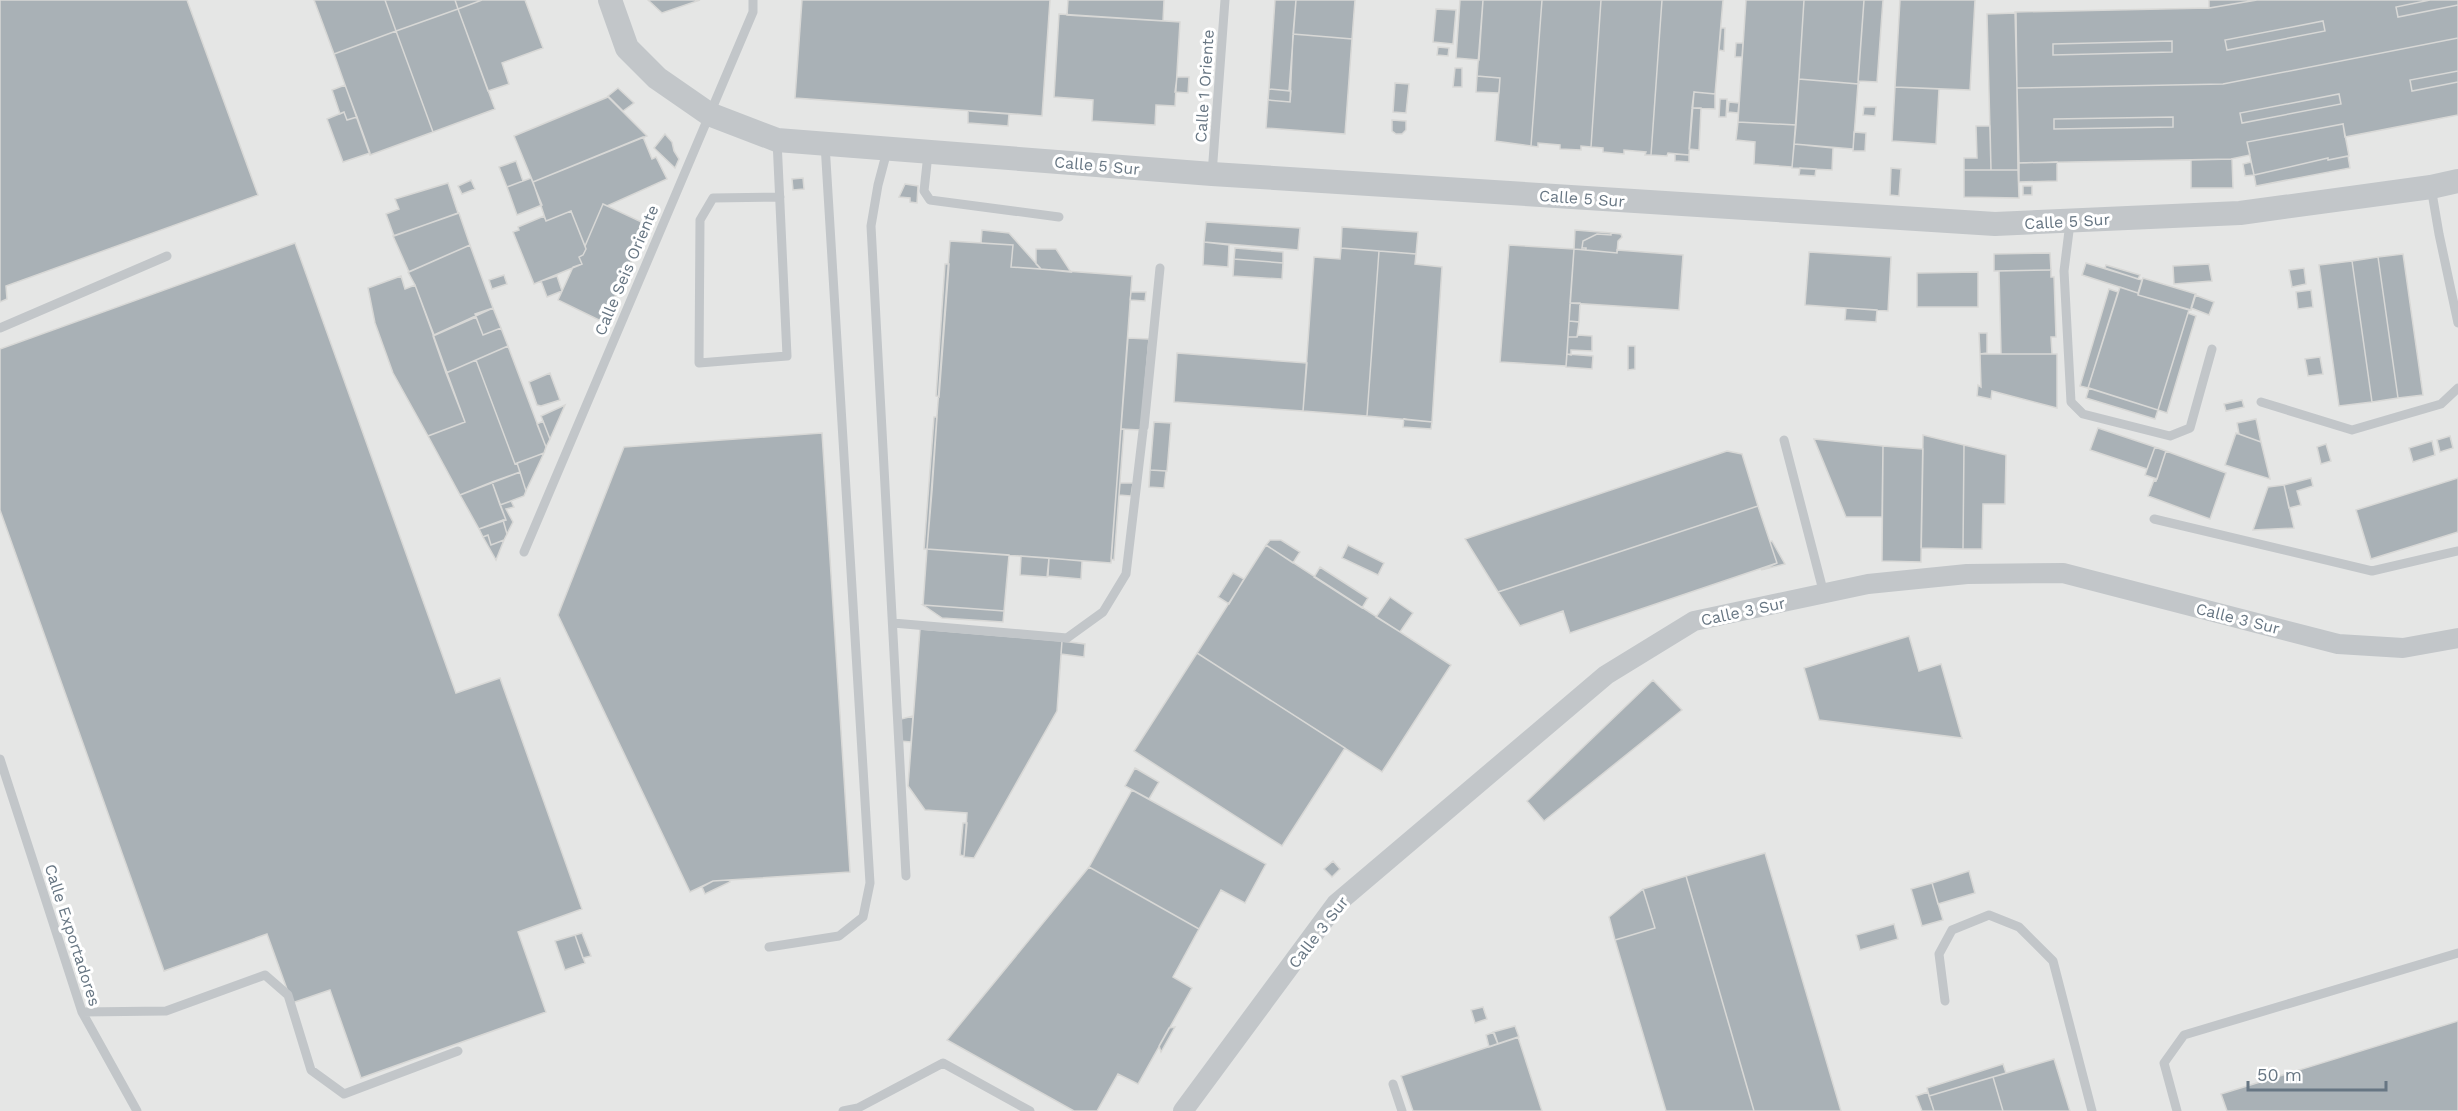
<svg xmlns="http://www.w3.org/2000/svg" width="2458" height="1111" font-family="'Work Sans',sans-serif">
<rect width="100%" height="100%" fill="#f7f7f4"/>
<path fill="#e5e6e5" d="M0,0H2458V1111H0Z"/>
<path fill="#a9b1b6" stroke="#d8d8d6" stroke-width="1.5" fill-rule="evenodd" d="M0,0H187L258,195L6,286L7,299L0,302Z
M314,0H385L396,31L334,54Z
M385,0H455L458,9L396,31Z
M455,0H482L458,9Z
M482,0H525L543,48L502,63L509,84L488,91L458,9Z
M648,0H700L662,13Z
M802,0H1050L1042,116L795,98Z
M1068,0H1164L1163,21L1067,15Z
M1275,0H1296L1289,91L1269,89Z
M1296,0H1355L1352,39L1293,34Z
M1460,0H1483L1479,60L1456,58Z
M1483,0H1542L1531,146L1495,141L1500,78L1477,76Z
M1542,0H1601L1591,147L1581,146V150L1560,149V145L1538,143V147L1531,146Z
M1601,0H1662L1651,155H1645L1646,152L1624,150V154L1603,152V148L1591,147Z
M1662,0H1723L1715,94L1694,92L1689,155L1668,153L1667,156L1651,155Z
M1746,0H1804L1796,125L1738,122Z
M1804,0H1864L1858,84L1799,79Z
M1864,0H1883L1877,82L1859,81V84L1858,81Z
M1900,0H1975L1970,90L1895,87Z
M2209,0H2257L2209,8Z
M2257,0H2430L2396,7L2398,17L2458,5V38L2223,84L2017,88L2015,12L2209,8ZM2323,21L2325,31L2227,50L2225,40ZM2172,41V52L2053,55V44Z
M2430,0H2458V5L2398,17L2396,7Z
M458,9L495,109L433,132L396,31Z
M1436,9L1456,10L1453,44L1433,42Z
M2016,13L2018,170H1991L1987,14Z
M1059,14L1180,22L1175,106L1156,105L1155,125L1092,121L1093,100L1054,97Z
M2323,21L2325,31L2227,50L2225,40Z
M1721,28H1725L1724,51L1719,50Z
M396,31L433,132L370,155L334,54Z
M1293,34L1352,39L1345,134L1266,128L1268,100L1290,102Z
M2458,38V71L2410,80L2412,91L2458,82V115L2345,137L2343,124L2247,142L2250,155L2231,159L2019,163L2017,88L2223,84ZM2339,94L2341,104L2242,123L2240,113ZM2173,117V127L2054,129V119Z
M2172,41V52L2053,55V44Z
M1736,43H1743L1742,57H1735Z
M1438,47L1449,48L1448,56L1437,55Z
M1455,68H1462V87H1453Z
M2458,71V82L2412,91L2410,80Z
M1477,76L1500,78L1499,93L1476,92Z
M1177,77H1189L1188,93L1175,92Z
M1799,79L1858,84L1853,149L1794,144Z
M1395,83L1409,84L1406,113L1393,112Z
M345,85L357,117L347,120L344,112L340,114L332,90Z
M1895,87L1939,89L1936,144L1892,141Z
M618,88L634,103L623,111L608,96Z
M1269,89L1291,91L1290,102L1268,100Z
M1694,92L1715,94V109L1692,108Z
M2339,94L2341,104L2242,123L2240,113Z
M608,97L647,136L533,182L514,136Z
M1720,99H1727L1726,117H1719Z
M1729,102L1739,103L1738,113L1728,112Z
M1864,107H1876L1875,116L1863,115Z
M1692,108H1701L1699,150L1689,149Z
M968,111L1009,114L1008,126L968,123Z
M344,112L347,120L357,117L370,153L343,162L327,119Z
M2173,117V127L2054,129V119Z
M1392,120L1406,121V130L1402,134H1396L1392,131Z
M1738,122L1796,125L1792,167L1754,164L1755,142L1736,140Z
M2343,124L2349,156L2328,160V158L2254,175L2247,142Z
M1976,126H1990L1991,170H1964V158H1977Z
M1854,132L1866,133L1865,151H1853Z
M665,134L672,142L674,151L679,159L675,168L654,148Z
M643,137L652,159L656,157L667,179L607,206L603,204L585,246L571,211L546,221L533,182Z
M1794,144L1833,148L1832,170L1792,168Z
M1675,154L1689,155V162L1675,161Z
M2348,156L2350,168L2256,186L2254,175L2328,158V160Z
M2232,159L2233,188H2191V160Z
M516,161L523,181L507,187L499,167Z
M2057,162V181L2019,182V163Z
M2251,162L2254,175L2245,176L2243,164Z
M1800,168L1816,169L1815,176L1799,175Z
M1891,168L1901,169L1899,196L1890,195Z
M1964,170H2018L2019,198L1964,197Z
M531,178L542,205L517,215L507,187Z
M803,178L804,189L793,190L792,179Z
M471,180L475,189L462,194L458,186Z
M448,183L458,213L394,236L386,214L399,209L395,199Z
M905,184L918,186L917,203L910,202V198L899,197Z
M2023,186H2032V195H2023Z
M603,204L648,225L603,322L558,300L573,267L582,264L579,257L583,255L586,249L585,246Z
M571,211L586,249L583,255L579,257L582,264L534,284L513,232L519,230L518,227L544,216L546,221Z
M459,213L470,245L409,272L393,236Z
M1206,222L1300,228L1298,250L1204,242Z
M1342,227L1418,232L1416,254L1341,248Z
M982,230L1009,233L1041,269L1011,267L1013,245L981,243Z
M1575,230L1611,233V235L1597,234L1583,241L1582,248H1586V250L1574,249Z
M1611,233L1621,234L1622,237L1618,241L1617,253L1586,250V248H1582L1583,241L1597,234L1611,235Z
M950,241L1013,245L1011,267L1132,276L1111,563L927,549Z
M1204,242L1229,245L1228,267L1203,265Z
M295,243L456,693L500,678L582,909L518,932L546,1012L361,1078L330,990L292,1003L267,934L164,971L0,510V349Z
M470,245L493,308L434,335L415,285L408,272Z
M1509,245L1574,249L1566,366L1500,362Z
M1235,248L1283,252V263L1234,259Z
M1341,248L1379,251L1367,416L1303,411L1314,257L1340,259Z
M1036,249H1056L1071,272L1041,269L1036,264Z
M1574,249L1617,253V250L1683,255L1679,310L1570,303Z
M1379,251L1416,254L1415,264L1442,267L1432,422L1367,416Z
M1809,252L1891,257L1888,311L1805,305Z
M2050,253L2051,270L1994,271V254Z
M2403,254L2423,395L2398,398L2378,257Z
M2378,257L2398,398L2372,402L2352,261Z
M1234,259L1283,263L1282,279L1233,276Z
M2352,261L2372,402L2339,406L2319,265Z
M2086,263L2142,280L2138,293L2082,275Z
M945,264H949L939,397L936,396Z
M2209,264L2212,281L2174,284L2173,266Z
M2106,265L2140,275L2138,279L2105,268Z
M2304,268L2306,284L2292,287L2289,270Z
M2051,270V277H2054L2056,337H2051L2052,354H2001L1999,271Z
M1978,272V307H1917V273Z
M504,275L507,284L492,289L489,280Z
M401,276L405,289L415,285L465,422L428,436L393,373L375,323L368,288Z
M557,276L562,291L547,297L541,281Z
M2143,278L2196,294L2191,310L2138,295Z
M2120,287L2138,293V295L2189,310L2158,410L2088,388Z
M2109,289L2118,292L2088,388L2080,386Z
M2311,290L2313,307L2298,309L2296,292Z
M1131,292H1146L1145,301L1130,300Z
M2195,295L2214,302L2209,315L2191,308Z
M1570,303H1580L1579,322L1569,321Z
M493,308L501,328L483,335L475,314Z
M1846,308L1877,310L1876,322L1845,320Z
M2188,313L2196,316L2167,413L2158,410Z
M476,317L483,335L501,328L508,346L446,373L433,336Z
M1569,321L1579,322L1577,337H1568Z
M1979,333H1987V353L1980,354Z
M1578,335L1592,336V351L1571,350V355L1567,354L1568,337H1577Z
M1128,338L1149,339L1141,430L1121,429Z
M508,346L546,447L544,453L515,464L476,360Z
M1628,346H1635V369L1628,370Z
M1177,353L1307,363L1303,411L1174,402Z
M1567,354L1593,356L1592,369L1566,367Z
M1980,354H2057V408L1992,391L1991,399L1977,396L1978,385L1981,387Z
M2320,357L2323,374L2308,376L2305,359Z
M476,360L515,464L517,463L520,472L460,495L428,436L465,422L446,373Z
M550,373L560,400L541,406L537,405L529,382Z
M2089,388L2158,410L2155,419L2086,398Z
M2242,400L2244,407L2226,411L2224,404Z
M565,405L550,439L541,416Z
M934,417H937L932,491L927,549H924Z
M1404,419L1432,422L1431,429L1403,427Z
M2256,419L2261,442L2239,434L2237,423Z
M543,421L550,439L546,447L537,424Z
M1154,422L1171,423L1167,471L1150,470Z
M2098,428L2155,447L2147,469L2090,450Z
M1121,429H1124L1114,560L1111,559Z
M822,433L850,872L713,881L690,892L558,615L624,447Z
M2236,433L2261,442L2270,479L2225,465Z
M1923,435L1964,445L1963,549L1921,548Z
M2450,436L2453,448L2440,452L2437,440Z
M1814,439L1883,446L1882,517H1846Z
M2432,441L2435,455L2413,462L2409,448Z
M2326,444L2331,461L2321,464L2317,447Z
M1964,445L2006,455L2005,504H1983L1982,549H1963Z
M1883,446L1923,449L1921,562L1882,561Z
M2155,447L2166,451L2157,479L2145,475Z
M1727,451L1742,454L1758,506L1498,592L1465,539Z
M2166,451L2226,473L2210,519L2148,496L2154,480L2156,481Z
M544,453L526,491L517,463Z
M1150,470L1166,471L1164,488L1149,487Z
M520,472L526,491L524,496L500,505L492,482Z
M2311,478L2313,486L2297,491L2301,505L2289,508L2284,485Z
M2458,478V532L2371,559L2356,510Z
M492,482L506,520L479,529L460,495Z
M1120,483H1133L1131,496L1119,495Z
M2284,485L2294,528L2253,530L2268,487Z
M511,501L514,507L506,509L513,522L507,534L503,520H506L500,505Z
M1758,506L1777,563L1570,633L1563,611L1520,626L1498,592Z
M503,520L507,534L504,540L491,545L488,535L483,537L479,529Z
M488,535L491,545L504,540L496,560L483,537Z
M1270,540H1281L1300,552L1293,563L1266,545Z
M1772,541L1785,564L1761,570L1777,563L1770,542Z
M1266,545L1451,665L1382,772L1197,653Z
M1348,545L1384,563L1378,575L1342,558Z
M927,549L1009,555L1004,611L923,605Z
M1021,556L1049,558L1047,577L1020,575Z
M1049,558L1082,561L1081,579L1048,576Z
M1320,567L1368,598L1362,608L1314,577Z
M1233,573L1244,579L1229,604L1218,597Z
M1390,597L1413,613L1400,632L1376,617Z
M923,605L1004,611L1003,622L942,618Z
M920,629L1062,641L1057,711L974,858L964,857L967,813L925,810L908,786Z
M1909,636L1919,671L1941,664L1962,738L1819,720L1804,668Z
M1062,641L1085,644L1084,657L1061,654Z
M1197,653L1345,748L1282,846L1134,751Z
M1653,680L1682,710L1544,821L1527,801Z
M913,716L911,742L900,741L901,719Z
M1135,768L1159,782L1149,799L1125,786Z
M1132,790L1266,864L1245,903L1221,890L1199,929L1089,867Z
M963,823H967L964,856L960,855Z
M1765,853L1841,1111H1754L1686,876Z
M1333,861L1340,869L1332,877L1324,869Z
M1089,867L1199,929L1173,977L1192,988L1138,1084L1118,1074L1097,1111H1074L947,1040Z
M1969,871L1975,893L1938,904L1932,883Z
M1686,876L1749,1094L1754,1111H1666L1615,940L1655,928L1643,889Z
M729,880L730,882L705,894L702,887L713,881Z
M1932,883L1943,920L1922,926L1911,889Z
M1643,889L1655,928L1615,940L1609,917Z
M1894,924L1898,939L1860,950L1856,935Z
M582,933L591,956L583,958L575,935Z
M575,935L585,963L565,970L555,941Z
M1483,1007L1487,1019L1475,1023L1471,1010Z
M2458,1021V1111H2227L2221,1094Z
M1515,1026L1519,1037L1498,1044L1493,1032Z
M1175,1027L1161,1052L1159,1046L1169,1028Z
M1494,1032L1498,1044L1489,1047L1486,1035Z
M1518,1037L1542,1111H1413L1401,1076Z
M2054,1059L2070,1111H2003L1993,1077Z
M2003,1064L2006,1073L1929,1096L1927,1088Z
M1993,1077L2003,1111H1934L1929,1096Z
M1928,1092L1934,1111H1922L1916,1096Z"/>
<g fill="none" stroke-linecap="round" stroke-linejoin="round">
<path stroke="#c2c6c9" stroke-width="9" d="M777,140L787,356L699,363L700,220L713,198L780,197
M887,151L878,185L871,226L906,876
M928,154L924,191L930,200L1059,217
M1212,174L1225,0
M2431,187L2439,234L2458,323
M2070,223L2064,271L2071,402L2083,414L2170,436L2190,428L2212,349
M0,328L167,256
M2261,402L2352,430L2441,404L2458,388
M1144,427L1160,268
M1784,440L1824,594
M2154,519L2372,571L2458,551
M524,552L753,12V0
M893,623L1067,638L1103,612L1126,574L1143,431
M0,759L82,1012L137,1111
M769,947L839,936L863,917L870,883L825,144
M1945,1001L1939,954L1952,930L1989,915L2019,927L2053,961L2092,1111
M82,1012L166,1011L265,975L288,995L311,1070L344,1094L458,1051
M1393,1084L1402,1111
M843,1111L858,1108L943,1063L1030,1111
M2177,1111L2164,1063L2184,1035L2458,953"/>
<path stroke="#c2c6c9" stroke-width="20" d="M1183,1111L1336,904L1606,675L1694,621L1868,584L1967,574L2063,573L2338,644L2403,648L2458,638"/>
<path stroke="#c2c6c9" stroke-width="24" d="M610,0L627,48L657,78L709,114L777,140L1212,174L1995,224L2240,213L2431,187L2458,181"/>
</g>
<g text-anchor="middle" stroke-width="6" stroke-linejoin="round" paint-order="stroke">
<g font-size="16" fill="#677683" stroke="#fff">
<text transform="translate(1204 86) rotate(-86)" y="6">Calle 1 Oriente</text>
<text transform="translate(1097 165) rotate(5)" y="6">Calle 5 Sur</text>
<text transform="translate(1582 198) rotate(4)" y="6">Calle 5 Sur</text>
<text transform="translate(2067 221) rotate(-3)" y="6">Calle 5 Sur</text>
<text transform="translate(626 270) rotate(-67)" y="6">Calle Seis Oriente</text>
<text transform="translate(1743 611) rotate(-12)" y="6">Calle 3 Sur</text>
<text transform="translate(2238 618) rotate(14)" y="6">Calle 3 Sur</text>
<text transform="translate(1318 932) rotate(-52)" y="6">Calle 3 Sur</text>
<text transform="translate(73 935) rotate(72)" y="6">Calle Exportadores</text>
</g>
</g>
<path d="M2248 1081v9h138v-9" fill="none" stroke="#677683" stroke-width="3"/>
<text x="2257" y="1081" font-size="18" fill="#677683" stroke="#ffffff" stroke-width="4.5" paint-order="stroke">50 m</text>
</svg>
